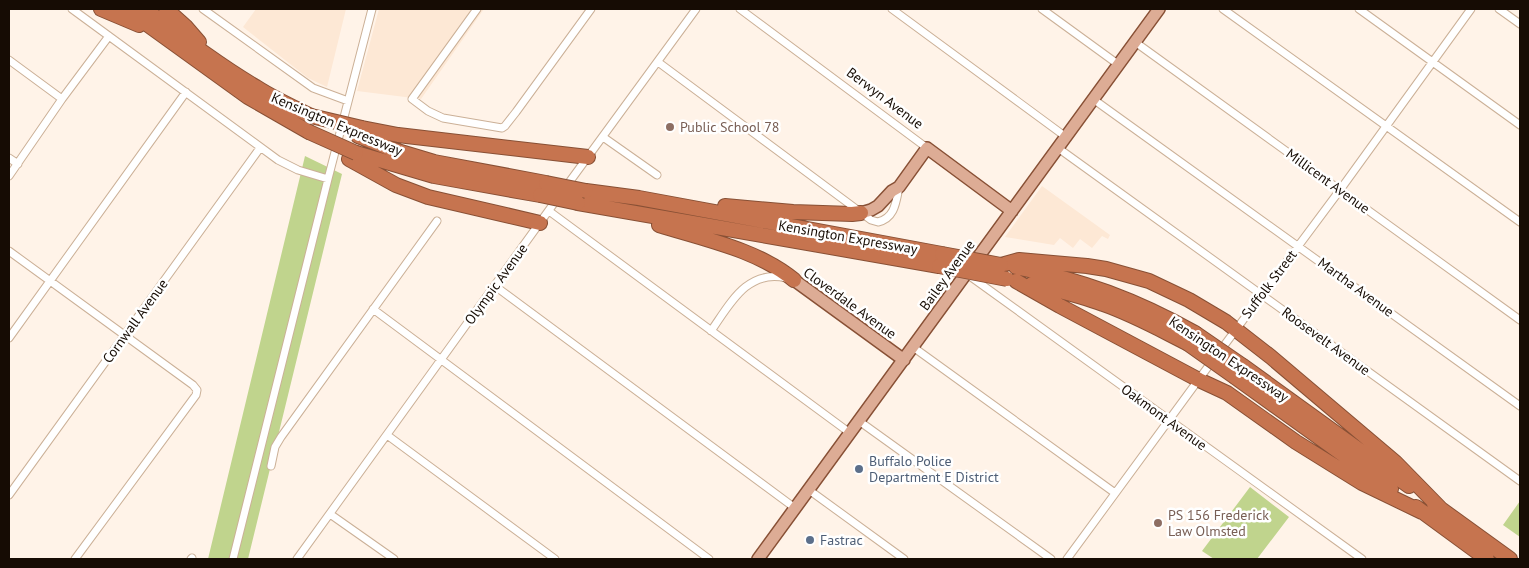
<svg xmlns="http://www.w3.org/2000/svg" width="1529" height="568" font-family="'PT Sans',sans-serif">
<rect width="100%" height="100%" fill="#fff3e8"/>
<path fill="#fde8d5" d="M256,9H346L327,87L308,78L243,27Z
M379,9H484L421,99L357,91Z
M1042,186L1110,235L1108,239L1102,236L1092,248L1080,239L1073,248L1060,238L1054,245L1005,237Z"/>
<path fill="#c0d48d" d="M305,156L342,174L248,559H208Z
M1250,487L1289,517L1257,559H1214L1202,551Z
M1520,501V537L1503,525Z"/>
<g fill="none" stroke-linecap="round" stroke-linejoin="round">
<defs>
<path id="minor" d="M72,9L278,160L298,170L328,179
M203,9L313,88L348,101
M477,9L412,99L428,111L443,118L502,128L505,126L516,112L591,9
M740,9L927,148
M892,9L1066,137
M1042,9L1119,65
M1223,9L1520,222
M1359,9L1520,125
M1499,9L1520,24
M1135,42L1520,320
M9,60L62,99
M658,62L871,220L878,222C895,218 896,202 899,187
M1093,99L1520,406
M603,137L657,175
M1058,148L1520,481
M9,158L18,164
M9,176L62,99L109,36
M565,188L696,9
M549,211L850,433
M9,251L193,385L197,390L196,395L75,559
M967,274L1362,559
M495,286L795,508
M373,309L709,559
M711,331C730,304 747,269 786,278
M9,338L186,92
M913,347L1115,493
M1220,351L1340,190L1471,9
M859,421L1051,559
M387,435L555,559
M271,466L275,447L281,437L437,221
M809,490L904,559
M9,495L260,148
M330,514L394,559
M191,559L192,558
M233,559L328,179L372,9
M297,559L557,199
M1067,559L1213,360"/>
<path id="primary" d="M861,213L871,210L878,206L892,191L899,187L927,148L1012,211
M794,280L904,360
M758,559L1159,9"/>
<path id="motorway" d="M101,9L139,25
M126,9L248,97L309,132
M145,9C181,36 217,64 256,87C273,98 292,107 311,116
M166,9L186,27L199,42
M362,128L398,135L588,157
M358,136L394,150L434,162L546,183
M356,153L434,176L540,195
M349,159L396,185L428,197L540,223
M586,191L639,198L942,254
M578,203L939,266
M725,206L793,212L852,214L861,213
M659,225C704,239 758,250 794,280
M1001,265L1019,260L1087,266L1106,269L1149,281L1189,300L1226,322L1271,357L1395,462L1441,509
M1016,267C1082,280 1136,300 1195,333
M1016,281L1060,306L1199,380L1227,393L1296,442L1333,465L1362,483L1422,512
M1032,284C1056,290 1080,295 1103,304C1132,314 1159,329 1187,343
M1243,366L1409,486
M1235,377L1391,489
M1434,504L1510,559
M1416,507L1487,559"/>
</defs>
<use href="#minor" stroke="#cbb097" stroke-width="9"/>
<use href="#primary" stroke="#885035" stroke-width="14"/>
<use href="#motorway" stroke="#885035" stroke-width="16"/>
<use href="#minor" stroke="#fff" stroke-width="7"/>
<use href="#primary" stroke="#ddac95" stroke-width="11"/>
<use href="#motorway" stroke="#c6744f" stroke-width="14"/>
<defs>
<path id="motorway-bridge" d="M311,116L362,128
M309,132L356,153
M546,183L586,191
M540,195L578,203
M942,254L1001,265
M939,266L1007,279
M1195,333L1243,366
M1187,343L1235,377"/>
</defs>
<use href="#motorway-bridge" stroke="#885035" stroke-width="16" stroke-linecap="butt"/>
<use href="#motorway-bridge" stroke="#c6744f" stroke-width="14"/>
</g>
<g fill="#8d6e63" stroke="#fff" stroke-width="2">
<circle cx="670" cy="127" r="5"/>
<circle cx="1158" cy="523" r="5"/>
</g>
<g fill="#5c6f8a" stroke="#fff" stroke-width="2">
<circle cx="859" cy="469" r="5"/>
<circle cx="810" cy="540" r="5"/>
</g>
<g text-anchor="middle" stroke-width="5" stroke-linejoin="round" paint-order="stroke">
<g font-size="14" fill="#160c04" stroke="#fff">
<text transform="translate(885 98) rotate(37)" y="5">Berwyn Avenue</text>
<text transform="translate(337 124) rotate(23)" y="5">Kensington Expressway</text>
<text transform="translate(1328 181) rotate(36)" y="5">Millicent Avenue</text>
<text transform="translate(848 237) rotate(10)" y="5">Kensington Expressway</text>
<text transform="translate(947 275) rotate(-54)" y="5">Bailey Avenue</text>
<text transform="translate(496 284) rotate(-54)" y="5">Olympic Avenue</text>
<text transform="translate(1269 284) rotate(-53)" y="5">Suffolk Street</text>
<text transform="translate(1356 287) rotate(36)" y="5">Martha Avenue</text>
<text transform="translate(850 303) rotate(36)" y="5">Cloverdale Avenue</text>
<text transform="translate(135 321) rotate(-54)" y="5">Cornwall Avenue</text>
<text transform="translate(1326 341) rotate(36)" y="5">Roosevelt Avenue</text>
<text transform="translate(1229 359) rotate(34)" y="5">Kensington Expressway</text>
<text transform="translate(1164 417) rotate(36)" y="5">Oakmont Avenue</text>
</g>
<g font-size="14" fill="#785e54" stroke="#fff" text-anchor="start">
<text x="680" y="132">Public School 78</text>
<text x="1168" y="520">PS 156 Frederick<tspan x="1168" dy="16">Law Olmsted</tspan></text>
</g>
<g font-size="14" fill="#4e5e75" stroke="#fff" text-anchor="start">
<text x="869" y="466">Buffalo Police<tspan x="869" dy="16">Department E District</tspan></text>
<text x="820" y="545">Fastrac</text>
</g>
</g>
<rect width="1529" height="568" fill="none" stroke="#160c04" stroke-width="20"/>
</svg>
